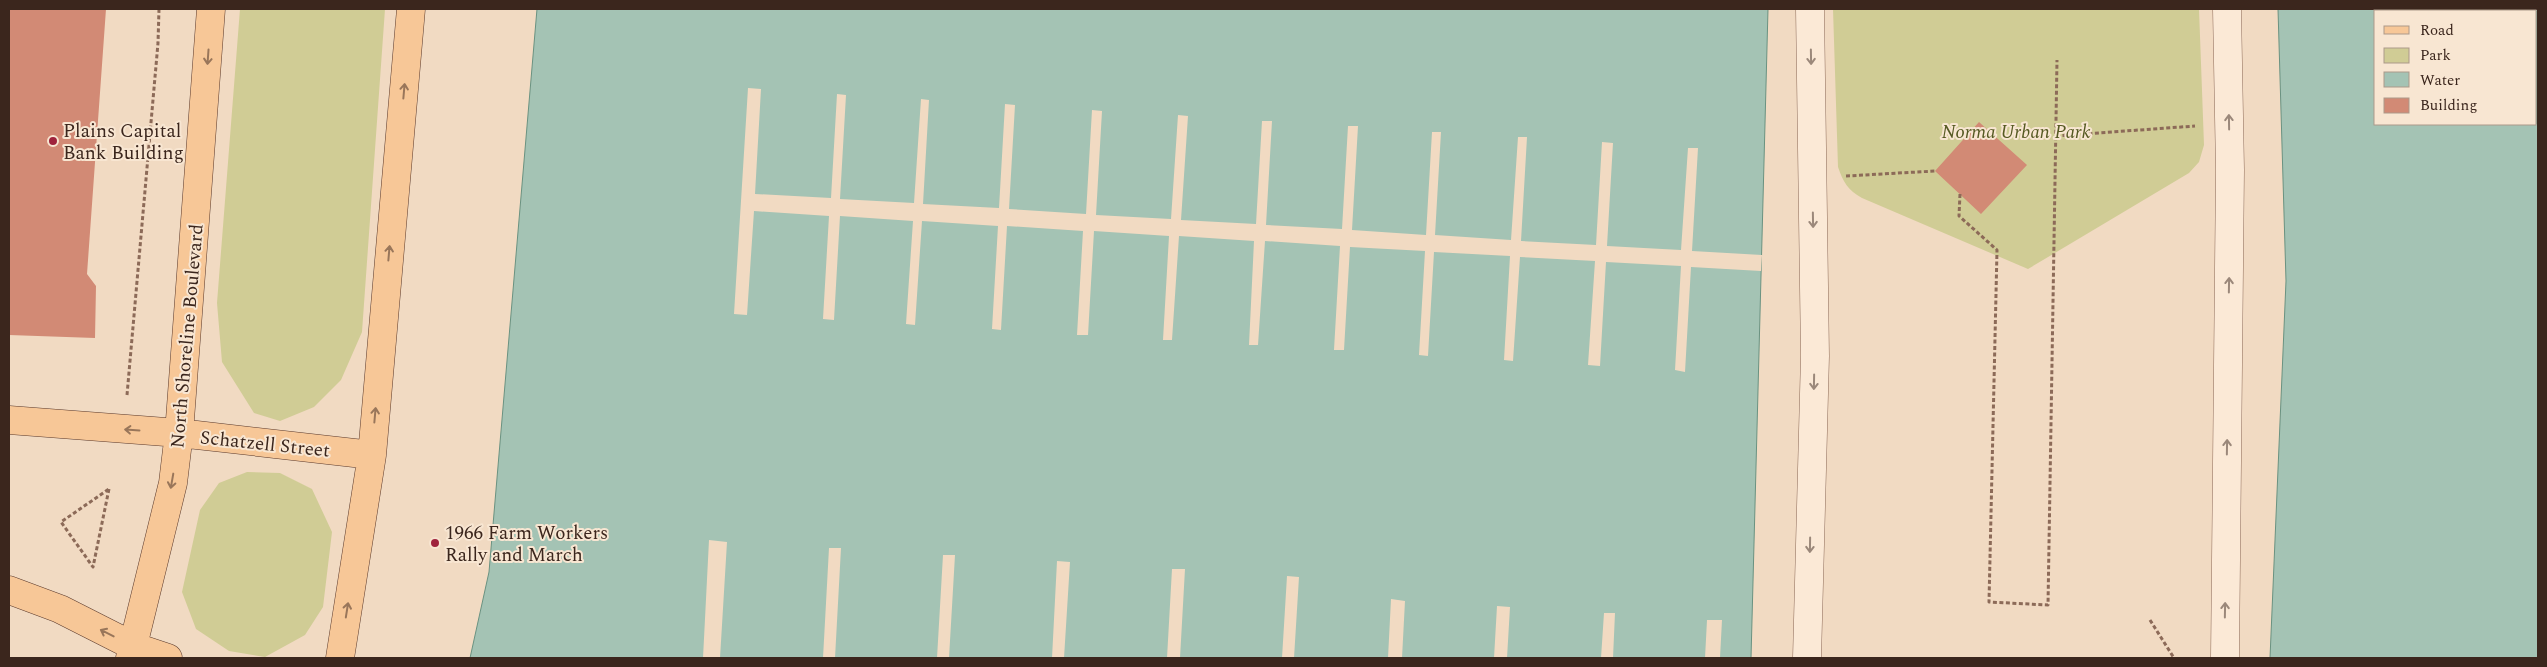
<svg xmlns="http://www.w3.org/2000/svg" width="2547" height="667" font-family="Spectral,serif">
<rect width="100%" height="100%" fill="#f1dac2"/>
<path fill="#d0cc95" d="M240,9H385L362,332L341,380L314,407L280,421L254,413L222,362L217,303Z
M1833,9H2199L2204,145L2199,162L2189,173L2028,269L1862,198C1848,190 1843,182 1838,167Z
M247,472L280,473L312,489L332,532L323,607L305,635L265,657L229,651L196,629L182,592L200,510L219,483Z"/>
<path fill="#a4c3b4" stroke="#6a9281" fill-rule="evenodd" d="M537,9H1768L1751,658H470L489,572Z
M2278,9H2538V658H2270L2286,281ZM2376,11H2536V124H2376Z"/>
<path fill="#f1dac2" d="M748,88L761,89L755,194L831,198L837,94L846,95L840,199L914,203L921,99L929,100L923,204L999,208L1005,104L1015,105L1009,209L1086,214L1092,110L1102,111L1096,215L1171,219L1178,115L1188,116L1181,220L1256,224L1262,121H1272L1266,225L1342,229L1348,126H1358L1352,230L1426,235L1432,132H1441L1435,235L1511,240L1518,137H1527L1521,241L1596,245L1602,142L1613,143L1607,246L1681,250L1688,148H1698L1692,251L1762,255L1761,271L1691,267L1685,372L1675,370L1681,266L1606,262L1600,366L1588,365L1595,261L1520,257L1513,361L1504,360L1510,256L1434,252L1428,356L1419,355L1425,251L1350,247L1344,350H1334L1340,246L1265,241L1258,345H1249L1254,241L1179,236L1172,340H1163L1169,236L1094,231L1088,335H1077L1083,231L1007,226L1001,330L992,329L998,226L922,221L915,325L906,324L913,221L840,216L834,320L823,319L829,216L754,211L747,315L734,314Z
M709,540L727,542L720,658H703Z
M829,548H841L835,658H823Z
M943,555H955L949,658H937Z
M1057,561L1070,562L1064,658H1052Z
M1172,569H1185L1180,658H1167Z
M1287,576L1299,577L1294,658H1282Z
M1391,599L1405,601L1402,658H1388Z
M1497,606L1510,607L1507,658H1494Z
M1604,613H1615L1613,658H1601Z
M1707,620H1722L1720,658H1705Z"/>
<path fill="#d28a75" d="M9,9H106L87,274L96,286L95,338L9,335Z
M1979,122L2027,165L1981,214L1935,171Z"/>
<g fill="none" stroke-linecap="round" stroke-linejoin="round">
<defs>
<path id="minor" d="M1807,658L1815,356L1810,9
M2225,658L2230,170L2227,9"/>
<path id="major" d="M9,420L179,433L372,455
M9,590L60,609L135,647L168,658
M130,658L173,483L179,433L211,9
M340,658L372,455L411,9"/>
</defs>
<use href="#minor" stroke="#8c6a58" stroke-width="29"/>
<use href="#major" stroke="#5a392c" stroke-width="29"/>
<path stroke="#8c6a58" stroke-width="3" stroke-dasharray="4 2.5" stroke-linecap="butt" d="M2056,136L2195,126
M1846,176L1935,171
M1960,194L1959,216L1997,250L1989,602L2048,605L2057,60
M127,395L158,43L159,9
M109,489L93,567L61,522Z
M2150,620L2174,658"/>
<use href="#minor" stroke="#fbe9d6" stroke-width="28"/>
<use href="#major" stroke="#f7c797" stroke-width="28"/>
</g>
<defs><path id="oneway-shaft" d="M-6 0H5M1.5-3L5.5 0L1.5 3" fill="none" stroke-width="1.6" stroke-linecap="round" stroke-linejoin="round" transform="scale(1.25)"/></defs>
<g stroke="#99765a">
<use href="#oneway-shaft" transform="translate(208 57) rotate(94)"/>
<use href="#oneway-shaft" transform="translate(404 91) rotate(-85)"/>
<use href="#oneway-shaft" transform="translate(389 253) rotate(-85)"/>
<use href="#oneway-shaft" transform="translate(375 415) rotate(-85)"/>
<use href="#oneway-shaft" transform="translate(132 430) rotate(-176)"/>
<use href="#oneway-shaft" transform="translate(172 481) rotate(100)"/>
<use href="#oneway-shaft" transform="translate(347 610) rotate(-81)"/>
<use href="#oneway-shaft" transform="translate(107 633) rotate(-153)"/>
</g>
<g stroke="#9b887a">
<use href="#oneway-shaft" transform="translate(1811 57) rotate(89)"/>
<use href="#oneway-shaft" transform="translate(2229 122) rotate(-91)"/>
<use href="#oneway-shaft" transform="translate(1813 220) rotate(89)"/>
<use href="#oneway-shaft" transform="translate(2229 285) rotate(-89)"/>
<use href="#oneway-shaft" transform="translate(1814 382) rotate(91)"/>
<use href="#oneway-shaft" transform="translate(2227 447) rotate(-89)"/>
<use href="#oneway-shaft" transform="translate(1810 545) rotate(91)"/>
<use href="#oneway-shaft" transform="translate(2225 610) rotate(-89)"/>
</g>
<g fill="#9f233c" stroke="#f8e6d2" stroke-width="2">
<circle cx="53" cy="141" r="5"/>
<circle cx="435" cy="543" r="5"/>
</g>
<g text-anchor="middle" stroke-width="4" stroke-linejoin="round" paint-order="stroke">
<g font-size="19" fill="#3b261d" stroke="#f8e6d2" text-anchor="start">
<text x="63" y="137">Plains Capital<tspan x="63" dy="22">Bank Building</tspan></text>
<text x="445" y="539">1966 Farm Workers<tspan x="445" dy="22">Rally and March</tspan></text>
</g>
<g font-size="19" font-style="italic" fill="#555922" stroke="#f8e6d2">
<text x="2016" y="138">Norma Urban Park</text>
</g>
<g font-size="19" fill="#3b261d" stroke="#f8e6d2">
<text transform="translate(186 336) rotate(-85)" y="7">North Shoreline Boulevard</text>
<text transform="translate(265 443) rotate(6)" y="7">Schatzell Street</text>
</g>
</g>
<rect width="2547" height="667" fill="none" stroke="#3b261d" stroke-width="20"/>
<rect x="2374" y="10" width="162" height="115" fill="#f8e6d2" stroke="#ac998a"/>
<rect x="2384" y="26" width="25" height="8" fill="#f7c797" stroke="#ac998a"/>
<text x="2420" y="35" font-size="15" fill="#3b261d">Road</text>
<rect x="2384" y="48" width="25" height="15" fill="#d0cc95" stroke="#ac998a"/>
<text x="2420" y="60" font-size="15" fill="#3b261d">Park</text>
<rect x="2384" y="72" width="25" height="15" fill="#a4c3b4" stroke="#ac998a"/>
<text x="2420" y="85" font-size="15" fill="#3b261d">Water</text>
<rect x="2384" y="98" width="25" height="15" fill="#d28a75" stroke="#ac998a"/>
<text x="2420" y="110" font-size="15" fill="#3b261d">Building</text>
</svg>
